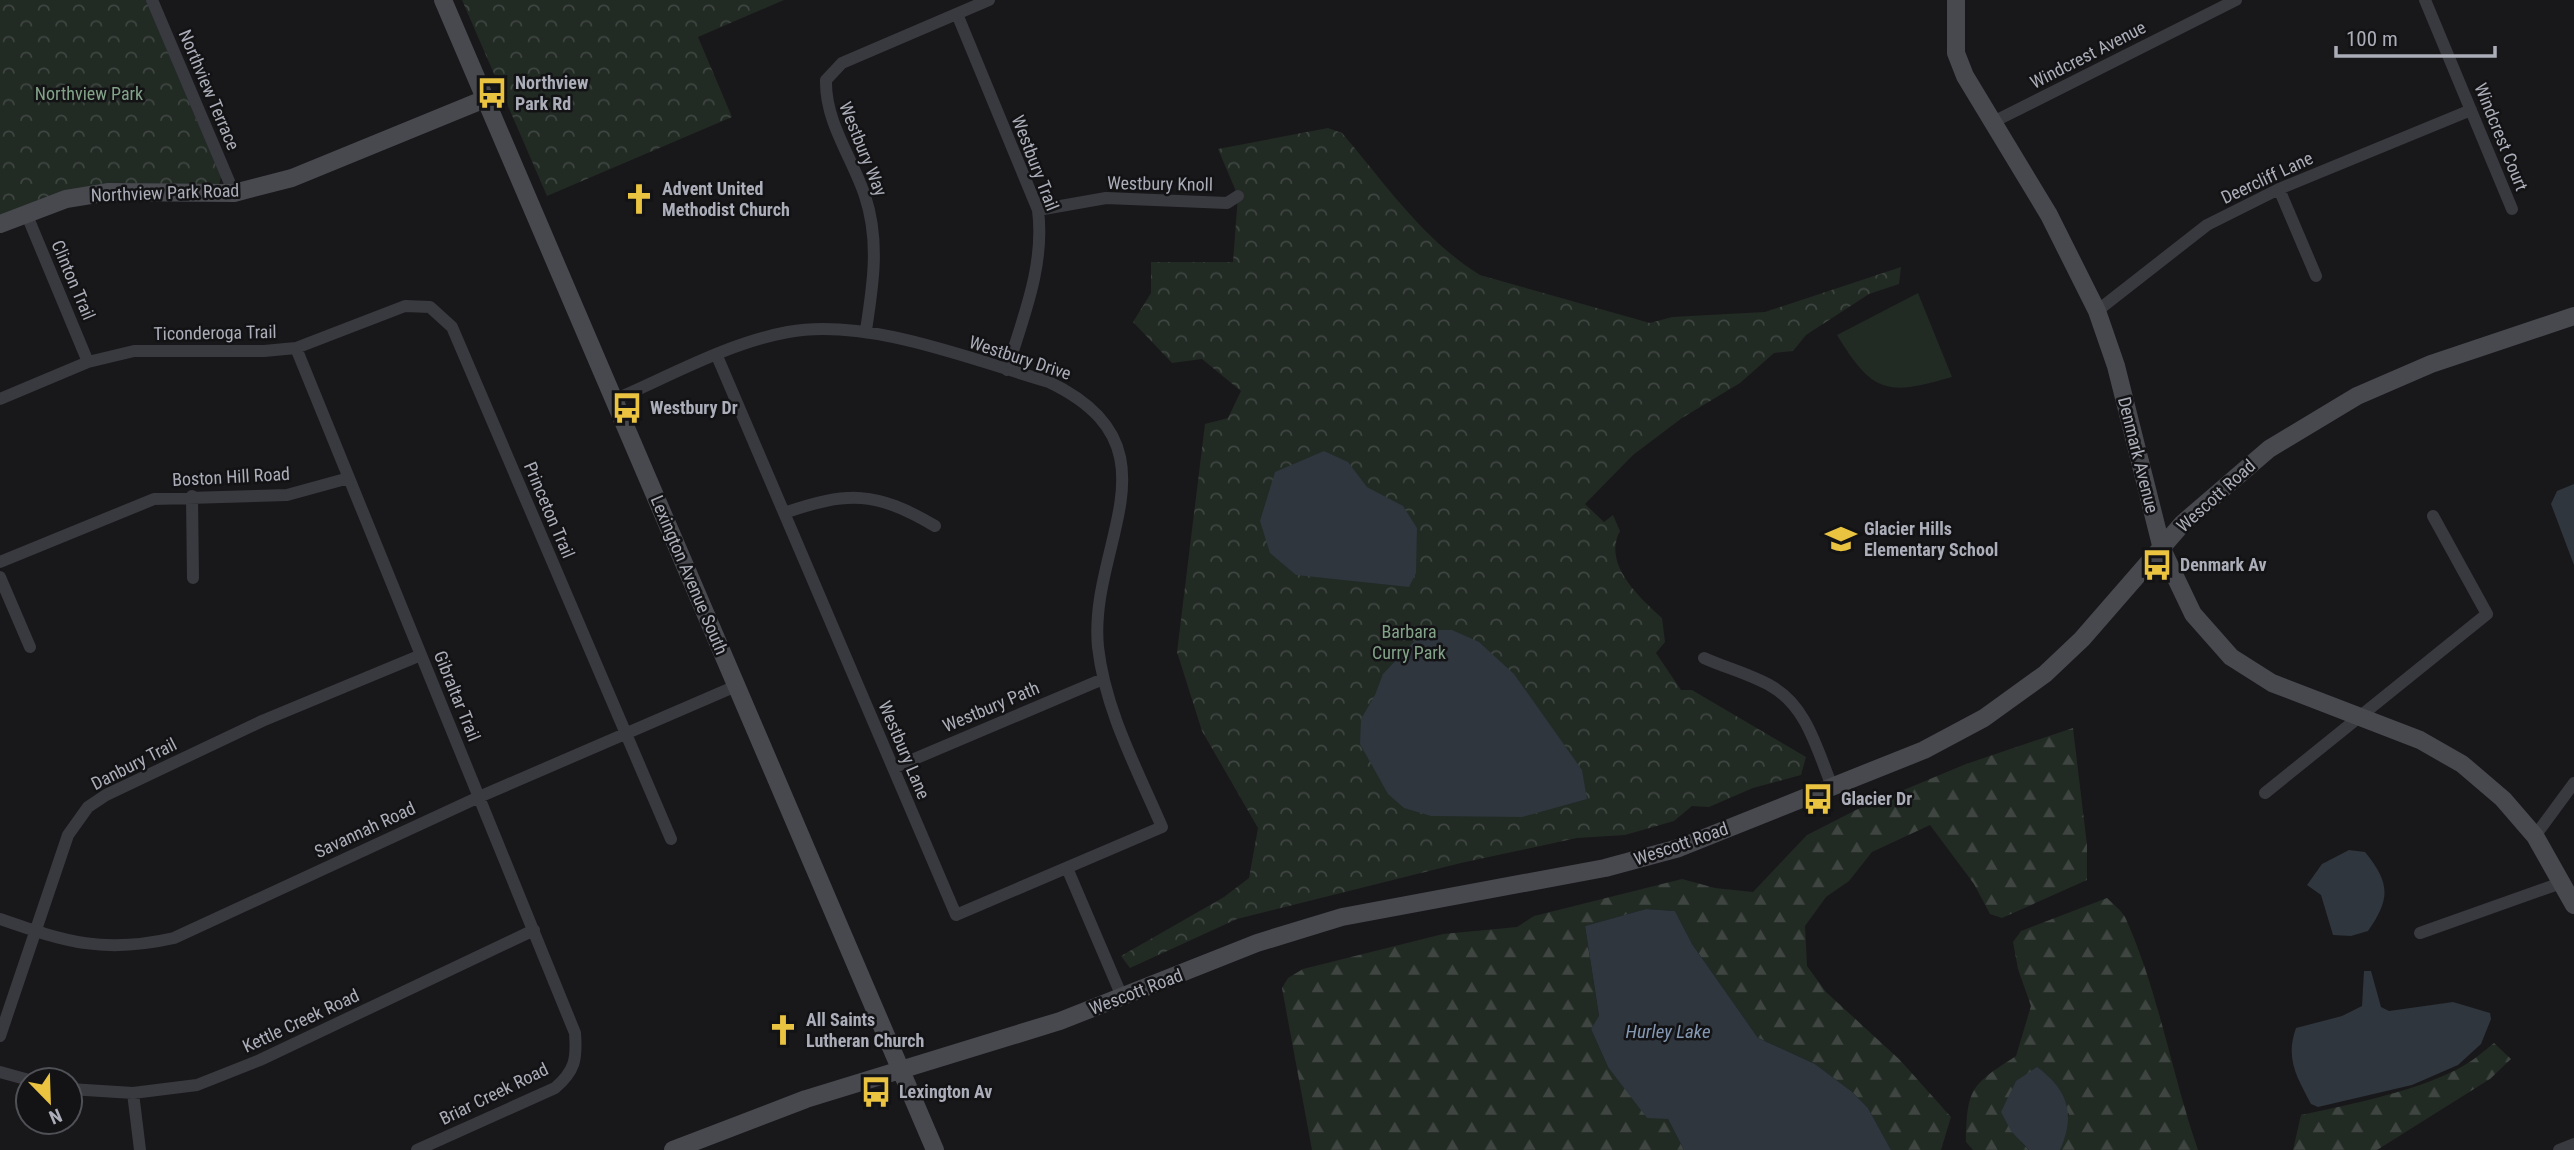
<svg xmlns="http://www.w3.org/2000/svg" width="2574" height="1150" font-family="'Roboto Condensed',sans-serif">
<defs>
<pattern id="forest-firs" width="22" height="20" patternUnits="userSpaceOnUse" patternTransform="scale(1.75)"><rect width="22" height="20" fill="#222a24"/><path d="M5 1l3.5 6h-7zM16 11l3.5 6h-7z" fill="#3f4642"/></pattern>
<pattern id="park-crowns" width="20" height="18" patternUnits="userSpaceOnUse" patternTransform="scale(1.75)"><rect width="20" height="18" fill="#222a24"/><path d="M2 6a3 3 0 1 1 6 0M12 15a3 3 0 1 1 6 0" fill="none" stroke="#3f4642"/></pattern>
</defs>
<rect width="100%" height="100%" fill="#18181a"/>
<path fill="#222a24" d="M1918,293L1952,377C1887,396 1873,394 1837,335Z"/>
<path fill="url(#forest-firs)" d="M2073,728L2087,845V880L2002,918L1990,914L1974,884L1930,825L1872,852L1849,881L1826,897L1805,926L1807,966L1826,992L1900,1060L1951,1117L1941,1150H1891L1868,1108L1851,1091L1815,1064L1758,1038L1692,944L1675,911L1646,909L1585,926L1599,1017L1591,1029L1608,1067L1668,1119L1684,1150H1312L1282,988L1288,978L1303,969L1443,934L1517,927L1534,916L1682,879L1715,888L1753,892L1807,835L1858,809L1966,764Z
M2107,898C2113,904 2121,910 2125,917C2158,989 2172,1075 2198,1150H2060L2069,1113L2021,1142L2029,1150H1973L1966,1142C1967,1088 1971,1085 2016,1056L2031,1006L2018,969L2013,942L2021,931Z
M2494,1043L2511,1059L2490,1079L2377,1150H2293L2301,1115C2348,1105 2422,1090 2463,1066C2474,1060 2484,1051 2494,1043Z"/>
<path fill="url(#park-crowns)" d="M0,0H146L221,177L219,185L160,186L0,218Z
M462,0H784L698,37L732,117L547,196Z
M1328,128L1342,133C1385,183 1423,240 1480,275L1650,323L1672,317L1765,312L1901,267L1899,284L1869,294L1806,335L1793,351L1774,353L1740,383L1682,418L1633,455L1585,504L1604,522L1613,515L1620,531C1602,564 1640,598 1662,618L1665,642L1656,653L1681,690H1692L1806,757L1801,775L1753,788L1709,807L1692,806L1674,821L1625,835L1577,838L1461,863L1237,919L1130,968L1121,956L1224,897L1249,878L1258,828L1202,731L1177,652L1205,424L1228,418L1241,391L1202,359L1172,363L1133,322L1151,293V262H1233L1238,196L1218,149Z"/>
<path fill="#2f363e" d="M1324,451L1348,462L1367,487L1403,506L1417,528L1416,573L1409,587L1296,575L1270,553L1260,521L1275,472Z
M2574,484V565L2551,504L2557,491Z
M1436,630H1452L1479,642L1514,674L1582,770L1587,799L1522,817L1431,816L1404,808L1388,794L1360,744L1361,719L1375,695L1383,674L1417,638Z
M2349,850L2365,852C2390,883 2391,898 2368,931L2351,936L2333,935L2321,895L2307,885L2322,864Z
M1646,909L1675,911L1692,944L1758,1038L1815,1064L1851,1091L1868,1108L1891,1150H1684L1668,1119L1647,1118L1608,1067L1591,1029L1599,1016L1585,926Z
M2364,971H2371L2381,1007L2389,1011L2453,1002L2490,1013L2491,1019L2481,1044L2458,1065L2412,1085L2318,1107L2311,1104C2297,1077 2285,1059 2296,1028L2342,1016L2362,1006Z
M2037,1067C2068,1090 2076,1114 2060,1150H2029L2011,1131L2001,1112L2016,1081Z"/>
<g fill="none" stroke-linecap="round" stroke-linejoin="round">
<path stroke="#393a3f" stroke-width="12" d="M152,0L234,193
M2425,0L2512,209
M957,14L1038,210C1045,266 1023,317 1007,370
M1993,122L2236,0
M2279,189L2316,276
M1038,210L1106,198L1227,203L1238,196
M26,213L88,362
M2097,311L2207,225L2279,189L2471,110
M866,330C873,285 880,241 865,196C852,157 825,122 826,80L842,63L989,0
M296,348L575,1033C577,1059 575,1071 555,1088L417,1150
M0,399L88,362L134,351H264L296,348L405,306L430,307L452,327L671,839
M614,400C670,376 728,343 788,332C867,317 973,360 1049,382C1185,447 1088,544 1098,647C1105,710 1137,769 1162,827L956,915L717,356
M192,496L193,578
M784,513C848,491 876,491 935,526
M0,562L154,499L287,495L349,478
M0,577L30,647
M1704,658C1726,668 1750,674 1771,686C1807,706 1817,750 1832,786
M893,768L1103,679
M2265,793L2487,614L2433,516
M2535,836L2574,783
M1067,868L1123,999
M0,919C66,942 104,954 174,938L479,797L736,686
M2420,933L2561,883
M0,1036L68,835L88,807L106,795L262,721L421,655
M0,1072L29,1080
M70,1089L133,1093L197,1085L260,1060L534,930
M133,1093L140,1150
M2559,1150L2574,1144"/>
<path stroke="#47494f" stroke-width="18" d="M443,0L935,1150
M1956,0V53L1965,76L2049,215L2097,311L2116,366L2162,549L2193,614L2231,657L2272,683L2420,740L2462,764L2503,799L2535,836L2574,905
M0,224L66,199L109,192L234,193L292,178L485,99
M673,1150L806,1099L1060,1021L1257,943L1342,917L1605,868L1679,848L1924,750L1984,718L2045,674L2082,639L2183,523L2269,449L2357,396L2431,364L2574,316"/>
</g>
<defs>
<symbol id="bus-bare" viewBox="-9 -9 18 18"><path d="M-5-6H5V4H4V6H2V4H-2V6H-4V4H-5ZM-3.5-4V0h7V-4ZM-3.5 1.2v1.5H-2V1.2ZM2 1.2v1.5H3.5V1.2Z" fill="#eac341" stroke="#131315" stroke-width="2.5" paint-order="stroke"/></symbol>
<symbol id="church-bare" viewBox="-9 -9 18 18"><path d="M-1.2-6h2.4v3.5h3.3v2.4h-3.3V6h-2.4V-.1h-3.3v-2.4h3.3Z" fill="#eac341" stroke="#131315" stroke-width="2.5" paint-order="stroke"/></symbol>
<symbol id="school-bare" viewBox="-9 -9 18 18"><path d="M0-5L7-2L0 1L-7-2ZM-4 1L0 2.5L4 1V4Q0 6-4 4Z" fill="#eac341" stroke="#131315" stroke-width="2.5" paint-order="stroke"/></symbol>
</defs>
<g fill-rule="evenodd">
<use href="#bus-bare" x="470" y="71" width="44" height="44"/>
<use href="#church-bare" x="617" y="177" width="44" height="44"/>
<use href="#bus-bare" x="605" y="386" width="44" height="44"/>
<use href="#school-bare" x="1819" y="517" width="44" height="44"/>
<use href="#bus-bare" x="2135" y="543" width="44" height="44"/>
<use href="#bus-bare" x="1796" y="777" width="44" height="44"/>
<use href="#church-bare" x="761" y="1008" width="44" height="44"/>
<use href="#bus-bare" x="854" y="1070" width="44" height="44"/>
</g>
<g text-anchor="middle" stroke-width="5" stroke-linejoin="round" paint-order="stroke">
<g font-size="18" fill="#abaeb9" stroke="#131315">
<text transform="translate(2088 55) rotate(-27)" y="6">Windcrest Avenue</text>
<text transform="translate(209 90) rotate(67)" y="6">Northview Terrace</text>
<text transform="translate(2501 137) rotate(68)" y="6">Windcrest Court</text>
<text transform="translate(863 149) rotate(68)" y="6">Westbury Way</text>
<text transform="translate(1035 163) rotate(69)" y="6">Westbury Trail</text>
<text transform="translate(2267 178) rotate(-25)" y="6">Deercliff Lane</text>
<text transform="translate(1160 184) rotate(1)" y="6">Westbury Knoll</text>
<text transform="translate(165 193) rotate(-2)" y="6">Northview Park Road</text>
<text transform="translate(73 280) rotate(67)" y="6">Clinton Trail</text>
<text transform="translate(215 333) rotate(-1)" y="6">Ticonderoga Trail</text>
<text transform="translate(1020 358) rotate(18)" y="6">Westbury Drive</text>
<text transform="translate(2138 455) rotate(76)" y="6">Denmark Avenue</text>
<text transform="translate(231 477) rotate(-3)" y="6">Boston Hill Road</text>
<text transform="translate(2216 496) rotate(-42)" y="6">Wescott Road</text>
<text transform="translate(549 510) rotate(67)" y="6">Princeton Trail</text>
<text transform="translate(689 575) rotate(67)" y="6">Lexington Avenue South</text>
<text transform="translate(457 696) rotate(68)" y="6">Gibraltar Trail</text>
<text transform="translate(991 707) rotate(-23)" y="6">Westbury Path</text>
<text transform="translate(904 750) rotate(67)" y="6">Westbury Lane</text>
<text transform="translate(134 764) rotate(-27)" y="6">Danbury Trail</text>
<text transform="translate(365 830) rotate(-25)" y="6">Savannah Road</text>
<text transform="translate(1681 844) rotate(-19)" y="6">Wescott Road</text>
<text transform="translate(1136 992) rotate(-21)" y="6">Wescott Road</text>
<text transform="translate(301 1021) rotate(-25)" y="6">Kettle Creek Road</text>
<text transform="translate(494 1094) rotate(-26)" y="6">Briar Creek Road</text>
</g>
<g font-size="18" font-weight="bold" fill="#abaeb9" stroke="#131315" text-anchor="start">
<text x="515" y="89">Northview<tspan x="515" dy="21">Park Rd</tspan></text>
<text x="662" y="195">Advent United<tspan x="662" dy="21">Methodist Church</tspan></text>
<text x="650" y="414">Westbury Dr</text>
<text x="1864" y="535">Glacier Hills<tspan x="1864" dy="21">Elementary School</tspan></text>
<text x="2180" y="571">Denmark Av</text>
<text x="1841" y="805">Glacier Dr</text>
<text x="806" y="1026">All Saints<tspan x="806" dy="21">Lutheran Church</tspan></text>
<text x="899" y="1098">Lexington Av</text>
</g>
<g font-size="18" fill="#83a389" stroke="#131315">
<text x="89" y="100">Northview Park</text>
<text x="1409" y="638">Barbara<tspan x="1409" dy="21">Curry Park</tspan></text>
</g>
<g font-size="19" font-style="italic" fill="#8498b2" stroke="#131315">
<text x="1668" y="1038">Hurley Lake</text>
</g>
</g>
<g transform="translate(49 1101) rotate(157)"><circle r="33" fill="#131315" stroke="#505157" stroke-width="2"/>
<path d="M0-5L12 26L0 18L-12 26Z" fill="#eac341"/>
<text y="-10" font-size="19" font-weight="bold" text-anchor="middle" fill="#abaeb9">N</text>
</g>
<path d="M2336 46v10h159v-10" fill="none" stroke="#abaeb9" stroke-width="3.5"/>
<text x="2346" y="46" font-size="21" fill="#abaeb9" stroke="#131315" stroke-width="5" paint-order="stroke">100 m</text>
</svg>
